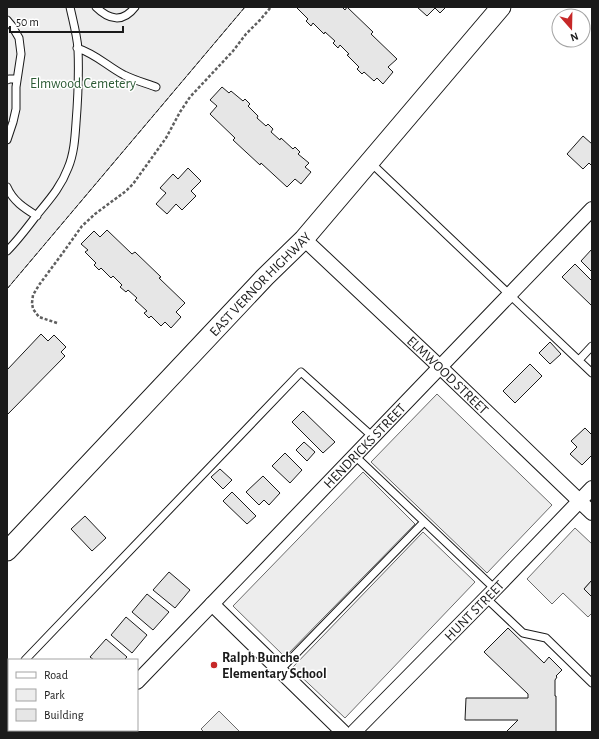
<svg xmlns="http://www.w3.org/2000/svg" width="599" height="739" font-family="'Alegreya Sans',sans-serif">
<rect width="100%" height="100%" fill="#fff"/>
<path fill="#ededed" stroke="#6a6a6a" d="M7,7H245L7,289Z
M437,394L552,505L487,573L371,462Z
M363,472L415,524L285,657L233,606Z
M575,528L592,544V580L584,589L592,597V613L588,617L563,593L552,604L527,579Z
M423,532L475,582L345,718L292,668Z
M219,711L240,732H204L201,729Z"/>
<path fill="#e6e6e6" stroke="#1a1a1a" d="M298,7H342L345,10L347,7L373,32L371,34L397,59L388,67L393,72L383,84L377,78L374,81L364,72L362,74L357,69L359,67L347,55L349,54L340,45L338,48L333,43L335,41L325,32L324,34L313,23L311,26L306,21L308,19L297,8Z
M417,7H446L440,13L435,8L427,16Z
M222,87L229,93L231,91L243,101L245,99L250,104L248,106L258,116L257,118L266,126L268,124L273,129L271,132L280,140L281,138L293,149L295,147L300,152L298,154L309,163L305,167L311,172L301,184L295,179L287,187L261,163L260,165L233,140L235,138L210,114L217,106L210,100Z
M583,136L592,144V166L589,163L583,169L567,154Z
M188,168L201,181L191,191L196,196L182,210L176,204L167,214L156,204L166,193L160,188L173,174L178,179Z
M107,230L132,254L135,252L161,277L159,278L185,303L176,312L181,317L171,328L165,322L161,326L151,316L149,318L144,313L147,311L135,300L137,298L128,290L126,292L120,287L122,285L113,276L111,278L101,268L99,270L94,265L96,263L85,252L88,250L81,244L94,231L100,237Z
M592,249V272L581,261Z
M575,264L592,281V306L562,277Z
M41,334L48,341L54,335L66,347L61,352L65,356L7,415V370Z
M550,342L561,354L550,364L539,353Z
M530,364L542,376L515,403L503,391Z
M303,411L335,442L323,453L292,422Z
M585,428L592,435V455L582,465L570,454L577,447L571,441Z
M304,442L315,452L307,461L296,450Z
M285,453L302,470L290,483L272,466Z
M220,469L232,480L223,489L211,477Z
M263,476L280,493L269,505L264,500L259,505L246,492Z
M232,492L256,516L247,524L223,501Z
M85,516L106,538L92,551L71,529Z
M169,572L190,590L175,608L153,590Z
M592,580V597L584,589Z
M147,594L169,612L153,630L132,612Z
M126,617L147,635L132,653L111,635Z
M508,628L544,663L549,657L562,670L556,676L557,677L555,680V696H556V732H506L518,720H465L466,698H528V694L484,652Z
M106,639L127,657L124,660H94L90,657Z"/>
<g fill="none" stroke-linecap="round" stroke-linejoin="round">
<defs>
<path id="lane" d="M96,7C109,20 123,23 135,7
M7,20L12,26L19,38L21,54L16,87V109L13,122L7,140
M77,48C96,54 107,66 124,75C134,80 145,83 156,87
M7,80L9,79H17
M370,162L592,373
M7,187C13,201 24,208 37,216
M7,251C18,240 27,228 36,216C49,200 61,187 68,168C74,154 75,138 76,123C78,98 79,73 78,49C77,35 73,21 70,7
M579,360L592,346
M355,456L495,589
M486,598L523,633L546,638L592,683
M25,660L301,372L373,437
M280,670L424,522
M7,679L9,677"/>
<g id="street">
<path id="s1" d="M304,239L440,367L592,513"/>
<path d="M212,604L343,732"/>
<path id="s2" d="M137,682L592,209"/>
<path d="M89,732L90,730"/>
<path id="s3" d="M354,732L495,589L592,488"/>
</g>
<g id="secondary">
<path id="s4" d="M7,551L265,277L304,239L501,7"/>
</g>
</defs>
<use href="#lane" stroke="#1a1a1a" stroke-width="9"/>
<use href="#street" stroke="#1a1a1a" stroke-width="16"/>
<use href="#secondary" stroke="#1a1a1a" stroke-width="21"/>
<path stroke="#5f5f5f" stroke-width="2.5" stroke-dasharray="3 2" stroke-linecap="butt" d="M57,323L39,317L33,309L32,303L33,295L39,285L62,254L82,226L95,214L126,191L133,184L166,138L180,112L190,97L233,51L246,34L260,20L271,7"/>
<use href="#lane" stroke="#fff" stroke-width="7"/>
<use href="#street" stroke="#fff" stroke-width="14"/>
<use href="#secondary" stroke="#fff" stroke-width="19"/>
<path stroke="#1a1a1a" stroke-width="1" stroke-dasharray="5 2" stroke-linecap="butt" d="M7,289L245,7"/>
</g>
<circle fill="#c62828" stroke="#fff" stroke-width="1.5" cx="214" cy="665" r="4"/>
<g text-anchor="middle" stroke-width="3" stroke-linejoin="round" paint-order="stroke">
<g font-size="14" fill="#2b5a34" stroke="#fff">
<text x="83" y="88">Elmwood Cemetery</text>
</g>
<g font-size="14" fill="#1a1a1a" stroke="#fff">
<text dy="5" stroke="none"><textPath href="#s4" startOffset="368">EAST VERNOR HIGHWAY</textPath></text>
<text dy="5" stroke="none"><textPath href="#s1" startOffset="198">ELMWOOD STREET</textPath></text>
<text dy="5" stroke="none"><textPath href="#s2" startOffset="328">HENDRICKS STREET</textPath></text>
<text dy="5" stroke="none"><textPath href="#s3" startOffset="171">HUNT STREET</textPath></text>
</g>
<g font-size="14" font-weight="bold" fill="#1a1a1a" stroke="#fff" text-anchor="start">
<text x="222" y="662">Ralph Bunche<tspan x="222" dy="16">Elementary School</tspan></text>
</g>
</g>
<rect width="599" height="739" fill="none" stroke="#1a1a1a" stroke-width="16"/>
<rect x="8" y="659" width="130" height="72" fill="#ffffff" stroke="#a3a3a3"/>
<rect x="16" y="672" width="20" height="6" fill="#ffffff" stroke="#a3a3a3"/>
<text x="44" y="679" font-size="12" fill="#1a1a1a">Road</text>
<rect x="16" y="689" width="20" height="12" fill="#ededed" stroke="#a3a3a3"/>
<text x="44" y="699" font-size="12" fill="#1a1a1a">Park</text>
<rect x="16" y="709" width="20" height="12" fill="#e6e6e6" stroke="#a3a3a3"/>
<text x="44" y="719" font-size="12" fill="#1a1a1a">Building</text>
<g transform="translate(571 28) rotate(160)"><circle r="19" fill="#ffffff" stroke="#a3a3a3"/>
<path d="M0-3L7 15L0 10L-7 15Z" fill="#c62828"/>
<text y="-6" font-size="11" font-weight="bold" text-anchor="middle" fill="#1a1a1a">N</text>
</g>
<path d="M10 26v6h113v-6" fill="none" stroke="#1a1a1a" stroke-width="2"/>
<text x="16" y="26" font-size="12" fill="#1a1a1a" stroke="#ffffff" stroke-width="3" paint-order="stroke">50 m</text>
</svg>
